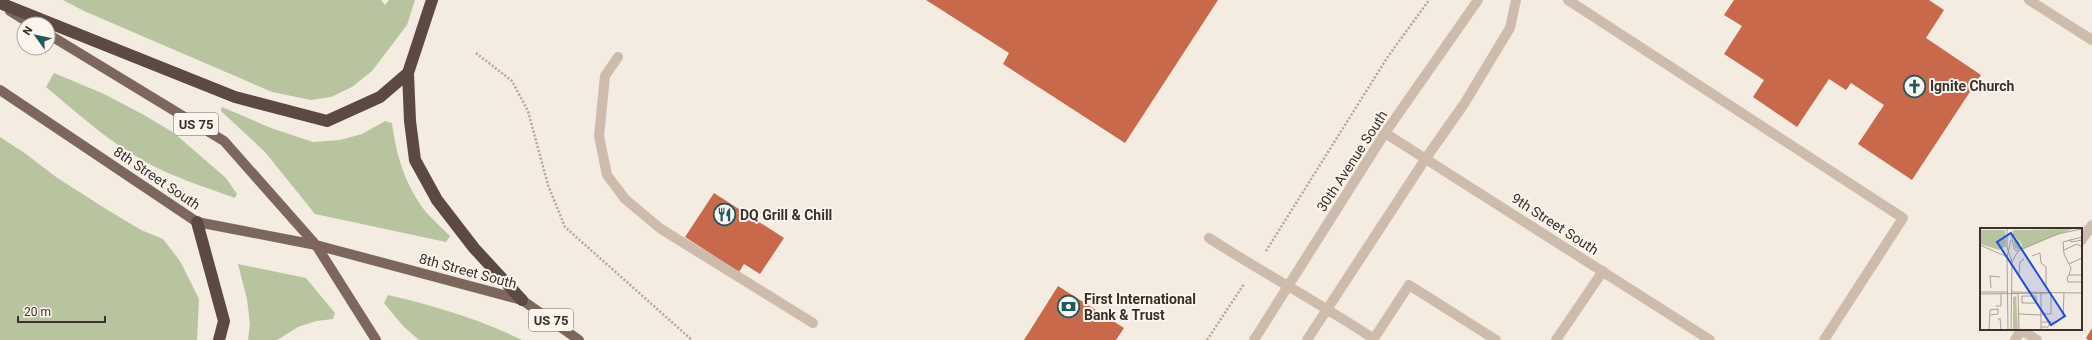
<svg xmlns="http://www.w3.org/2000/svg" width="2092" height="340" font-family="Roboto,sans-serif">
<rect width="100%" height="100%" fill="#f4ebe1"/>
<path fill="#b8c4a0" d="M63,0H381L385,5L389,0H415L407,25L372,71L352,87L331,97L311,100L272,92L84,11Z
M54,73L104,94L144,115L174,133L226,178L237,194L235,198C205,187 172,177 144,161C108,141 77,113 46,87Z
M222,107L271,128L313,142L340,140L362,134L385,121L392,123C396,155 405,185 426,212C433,220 442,228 450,236L446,242L315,214L265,152L221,111Z
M0,137L26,154L56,177L106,209L141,230L163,239L180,261L199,299L197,340H0Z
M238,264L306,278L335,313L333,319L316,321L298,327L277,340H248L250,324L247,299Z
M388,295C435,306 479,319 522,340H419L403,326L384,303Z"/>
<path fill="#c8694b" d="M926,0H1218L1125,143L1003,64L1009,53Z
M1734,0H1929L1944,10L1926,38L1981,75L1912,180L1858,144L1884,105L1851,83L1846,90L1829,79L1797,127L1753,97L1764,80L1724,54L1742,26L1724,15Z
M714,193L784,238L760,274L744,264L739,272L685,237Z
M1058,286L1124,328L1116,340H1024Z
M2092,328V340H2088L2086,338Z"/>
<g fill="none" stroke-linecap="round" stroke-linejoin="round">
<path stroke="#b9a596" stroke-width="2.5" stroke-dasharray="2 2" stroke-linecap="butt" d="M476,53L512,81L528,111L548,185L565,227L692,340
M1266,251L1387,58L1429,0
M1207,340L1244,284"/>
<path stroke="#cdbbac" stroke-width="10" d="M1568,0L1903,218L1824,340
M2029,0L2092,40
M618,57L605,76L599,136L607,175L625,199L661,229L813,323
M1385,133L1710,340
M1209,238C1263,273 1320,303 1374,339
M2081,241L2092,225
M2022,330L2037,340
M1254,340L1385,133L1478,0
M1307,340L1426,158L1464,104L1510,28L1516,0
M1373,340L1409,285L1496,340
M1556,340L1603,271
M2015,340L2022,329"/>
<path stroke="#7d675c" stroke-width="10" d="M10,11L31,24
M48,34L224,141L316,245L376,340
M0,90L197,222L316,245L522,300L579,340"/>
<path stroke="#5c4a42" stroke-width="12" d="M432,0L408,73L410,121L415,160L437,200L474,248L522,300
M0,3L235,97L327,121L380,97L408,73
M197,222L224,321L219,340"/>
</g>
<defs>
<symbol id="church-ring" viewBox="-11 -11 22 22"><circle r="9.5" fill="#fbf5ee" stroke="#1f5a5e" stroke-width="1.5"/><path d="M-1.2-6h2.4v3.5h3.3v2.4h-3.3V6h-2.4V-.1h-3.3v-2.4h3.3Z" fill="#1f5a5e"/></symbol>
<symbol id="restaurant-ring" viewBox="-11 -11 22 22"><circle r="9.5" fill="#fbf5ee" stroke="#1f5a5e" stroke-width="1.5"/><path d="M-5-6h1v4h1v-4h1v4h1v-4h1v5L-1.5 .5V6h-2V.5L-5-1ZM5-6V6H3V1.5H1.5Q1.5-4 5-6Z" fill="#1f5a5e"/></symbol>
<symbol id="bank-ring" viewBox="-11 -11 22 22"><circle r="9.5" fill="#fbf5ee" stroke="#1f5a5e" stroke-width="1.5"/><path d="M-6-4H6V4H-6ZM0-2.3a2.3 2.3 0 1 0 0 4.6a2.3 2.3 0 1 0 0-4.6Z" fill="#1f5a5e"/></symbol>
</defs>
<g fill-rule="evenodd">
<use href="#church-ring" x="1902" y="74" width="25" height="25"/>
<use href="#restaurant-ring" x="712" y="202" width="25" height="25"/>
<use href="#bank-ring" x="1056" y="294" width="25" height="25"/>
</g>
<g text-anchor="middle" stroke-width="4" stroke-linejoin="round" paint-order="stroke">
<g fill="#fbf5ee" stroke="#756b66" stroke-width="1">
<rect x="174" y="113" width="44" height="22" rx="3"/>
<rect x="529" y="309" width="44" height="22" rx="3"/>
</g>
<g font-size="13" font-weight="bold" fill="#3b302b">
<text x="196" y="129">US 75</text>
<text x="551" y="325">US 75</text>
</g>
<g font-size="14" font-weight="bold" fill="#3b302b" stroke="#fbf5ee" text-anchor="start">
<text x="1930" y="91">Ignite Church</text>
<text x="740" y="220">DQ Grill &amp; Chill</text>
<text x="1084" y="304">First International<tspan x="1084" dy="16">Bank &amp; Trust</tspan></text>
</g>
<g font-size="14" fill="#3b302b" stroke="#fbf5ee">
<text transform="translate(1352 161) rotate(-57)" y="5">30th Avenue South</text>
<text transform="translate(157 178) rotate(34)" y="5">8th Street South</text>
<text transform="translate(1555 224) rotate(33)" y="5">9th Street South</text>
<text transform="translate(468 271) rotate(15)" y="5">8th Street South</text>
</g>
</g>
<g transform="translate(1980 228)">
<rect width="102" height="102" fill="#f4ebe1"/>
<path d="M92,1L40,22L35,20L33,8L40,14L41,20L42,17L40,13L33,8V2ZM0,2H25L26,18L19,22L0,16ZM36,68L38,102H33V69Z" fill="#b8c4a0"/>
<path fill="none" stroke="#aaa098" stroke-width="1" d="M0,0H32M27,0V19L32,34L31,102M31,5L34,21L38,23M90,11L91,14L102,12M0,17L27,29M84,22L97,16L102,19M52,28L60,25L61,35L66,39V59M32,34L38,23L77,6L102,1M89,36L102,30M39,46L40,34L44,31M89,47L91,40L84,26L83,14L102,9M102,47H89L87,50L88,54H102M11,60L10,48L20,49M0,64H27M31,64L102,65M61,65V102M0,66L71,65M38,66L39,102M42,68H56V75H42ZM16,78H21V66M39,86L61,87M62,86H71V65M83,90L84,65M18,92L20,90L21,102M62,94H77M61,99H68L70,94M9,102L10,82L18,81V86L10,87M28,102L27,29L31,12"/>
<path fill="#1d4ed8" fill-opacity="0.15" stroke="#1d4ed8" stroke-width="2" d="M31,5L85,88L71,97L17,14Z"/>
<rect width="102" height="102" fill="none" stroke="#3b302b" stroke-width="2"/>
</g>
<g transform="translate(36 36) rotate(303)"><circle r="19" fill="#fbf5ee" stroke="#aea6a0"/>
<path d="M0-3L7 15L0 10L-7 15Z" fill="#1f5a5e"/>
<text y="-6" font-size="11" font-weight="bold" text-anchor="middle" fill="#3b302b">N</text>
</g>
<path d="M18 316v6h87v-6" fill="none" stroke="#3b302b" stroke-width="2"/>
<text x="24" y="316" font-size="12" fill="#3b302b" stroke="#fbf5ee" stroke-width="3" paint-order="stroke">20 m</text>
</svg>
